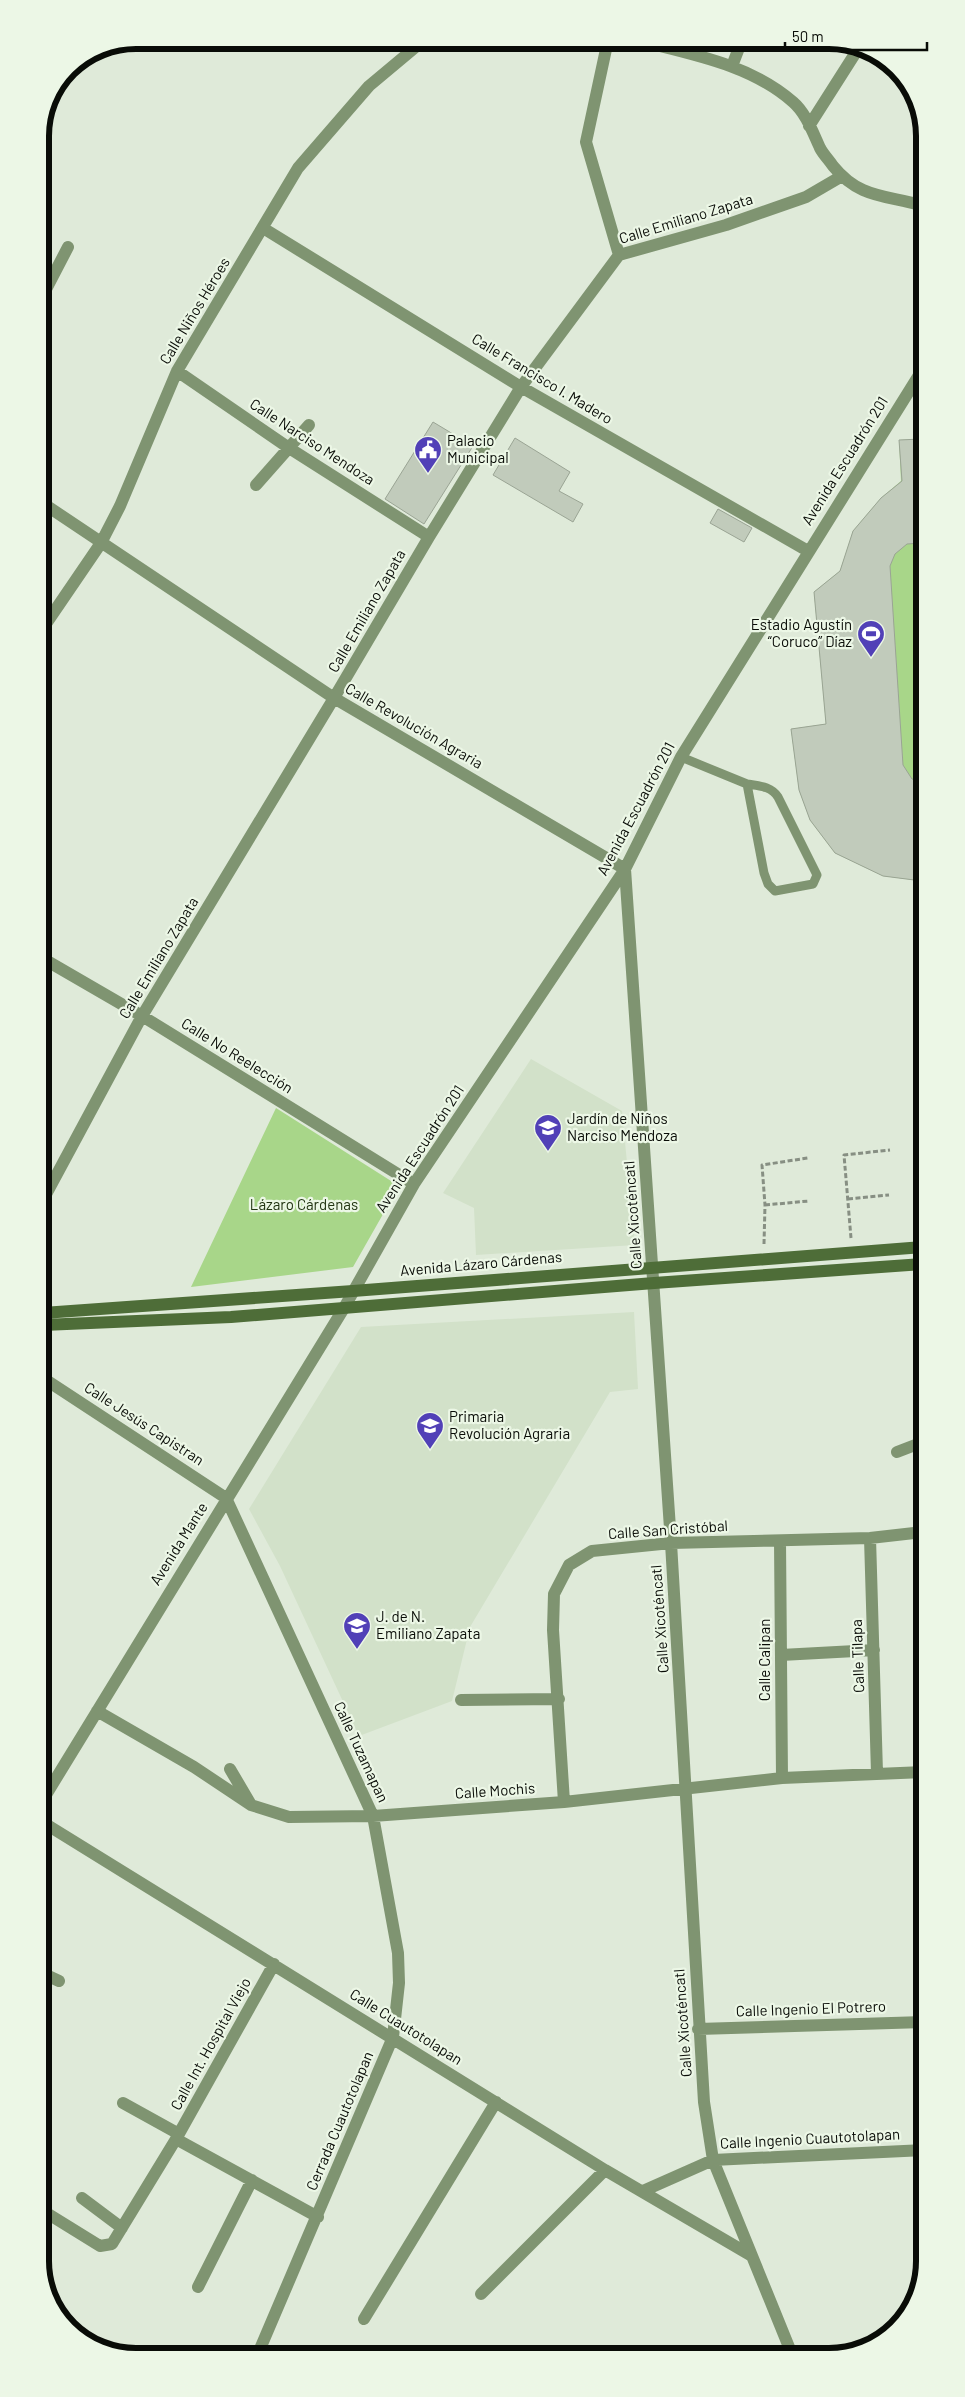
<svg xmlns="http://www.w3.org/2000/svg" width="965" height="2397" font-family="Barlow,sans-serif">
<rect width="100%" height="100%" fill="#dfead9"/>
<path fill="#d2e1c9" d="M531,1059L622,1111L635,1245L476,1255L474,1208L443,1193Z
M634,1312L638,1389L610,1392L470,1627L452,1701L359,1736L280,1566L249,1509L361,1327Z"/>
<path fill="#a8d689" d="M921,439L922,881L883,876L835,853L810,820L799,790L791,729L826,724L814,592L840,571L853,531L881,498L901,481L899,440Z
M276,1108L399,1186L353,1267L191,1287Z"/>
<path fill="#c1cbbb" stroke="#9aa494" d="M433,422L473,446L424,524L385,499Z
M515,438L570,472L559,491L583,504L573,522L493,475Z
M921,439V543L907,544L895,554L890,566L903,765L912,779L922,782V881L883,876L835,853L810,820L799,790L791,729L826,724L814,592L840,571L853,531L881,498L902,481L899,440Z
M718,509L752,528L744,542L710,523Z"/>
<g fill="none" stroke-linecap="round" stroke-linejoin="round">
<path stroke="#878f83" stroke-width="3" stroke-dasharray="5 2.5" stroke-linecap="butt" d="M848,1199L889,1195
M765,1205L809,1201
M851,1238L844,1155L890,1150
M764,1244L765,1205L762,1165L808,1158"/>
<path stroke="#7f9471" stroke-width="9" d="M681,757L747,784L764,873L768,884L775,891L813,884L817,875L778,797C771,786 759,786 747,784"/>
<path stroke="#7f9471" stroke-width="12" d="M608,40L586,142L619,255
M636,40C690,54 750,64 793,102C806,113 813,133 820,148C823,154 829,160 833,166C859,198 884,195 920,205
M732,66L742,40
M809,126L858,49
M263,228L521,387L808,551
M41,299L68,247
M177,371L289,448L429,537
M256,485L309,425
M41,502L334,698L625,869L671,1543L704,2102L713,2160L791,2352
M41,631L101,543L120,506L177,371L298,168L369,86L424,40
M42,958L142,1016L414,1184
M43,1200L142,1016L334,698L429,537L521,387L619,255L726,225L806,197L842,176
M43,1378L226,1498L373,1816L398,1953L399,1983L393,2037L257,2356
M897,1452L923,1442
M870,1538L877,1773
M780,1541L782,1778
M781,1655L874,1650
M461,1700L559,1699
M97,1711L194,1767L251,1805L289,1817L373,1816L564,1802L782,1778L924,1772
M230,1769L250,1803
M44,1798L344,1308L414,1184L625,869L681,757L921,372
M564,1802L553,1630L554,1594L569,1565L592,1551L671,1543L870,1538L923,1532
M44,1823L605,2170L752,2256
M44,1974L59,1981
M698,2029L924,2022
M123,2103L179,2134
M176,2139L318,2217
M643,2191L713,2160L925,2150
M82,2198L122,2228
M45,2212L100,2246L112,2244L176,2139L274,1964
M198,2287L252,2180
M481,2294L605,2170
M364,2319L496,2102"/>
<path stroke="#4e6d38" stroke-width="12" d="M43,1313L353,1291L923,1247
M43,1325L231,1317L654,1283L923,1264"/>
</g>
<defs>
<symbol id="civic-pin" viewBox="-11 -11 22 30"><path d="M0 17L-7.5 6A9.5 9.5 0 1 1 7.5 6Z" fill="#5140b7" stroke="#ecf7e6"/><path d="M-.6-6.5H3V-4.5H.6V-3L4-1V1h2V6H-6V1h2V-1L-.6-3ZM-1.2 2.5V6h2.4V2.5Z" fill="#fff"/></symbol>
<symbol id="stadium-pin" viewBox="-11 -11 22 30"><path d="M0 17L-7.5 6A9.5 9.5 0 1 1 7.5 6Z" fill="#5140b7" stroke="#ecf7e6"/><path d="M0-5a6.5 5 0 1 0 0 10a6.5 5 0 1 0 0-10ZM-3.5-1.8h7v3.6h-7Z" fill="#fff"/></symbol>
<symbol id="school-pin" viewBox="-11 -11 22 30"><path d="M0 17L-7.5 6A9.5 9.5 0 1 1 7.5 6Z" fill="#5140b7" stroke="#ecf7e6"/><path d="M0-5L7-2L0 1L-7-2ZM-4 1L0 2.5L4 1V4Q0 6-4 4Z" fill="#fff"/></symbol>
</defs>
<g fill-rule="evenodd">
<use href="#civic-pin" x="412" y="434" width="32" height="43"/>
<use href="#stadium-pin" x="855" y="618" width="32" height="43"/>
<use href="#school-pin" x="532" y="1112" width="32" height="43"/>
<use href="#school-pin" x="414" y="1410" width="32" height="43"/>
<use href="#school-pin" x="341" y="1610" width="32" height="43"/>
</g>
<g text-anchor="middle" stroke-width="4.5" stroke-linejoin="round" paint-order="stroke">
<g font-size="15" fill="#090c07" stroke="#ecf7e6">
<text transform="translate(686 219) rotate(-17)" y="5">Calle Emiliano Zapata</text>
<text transform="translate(195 311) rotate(-59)" y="5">Calle Niños Héroes</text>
<text transform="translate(542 379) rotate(31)" y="5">Calle Francisco I. Madero</text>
<text transform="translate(312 442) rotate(33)" y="5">Calle Narciso Mendoza</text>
<text transform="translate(845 461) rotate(-58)" y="5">Avenida Escuadrón 201</text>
<text transform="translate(367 611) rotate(-60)" y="5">Calle Emiliano Zapata</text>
<text transform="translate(414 726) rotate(30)" y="5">Calle Revolución Agraria</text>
<text transform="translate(636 809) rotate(-62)" y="5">Avenida Escuadrón 201</text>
<text transform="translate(159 958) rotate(-59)" y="5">Calle Emiliano Zapata</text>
<text transform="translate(237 1056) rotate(32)" y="5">Calle No Reelección</text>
<text transform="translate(420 1149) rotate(-57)" y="5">Avenida Escuadrón 201</text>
<text transform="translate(633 1215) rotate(-94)" y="5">Calle Xicoténcatl</text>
<text transform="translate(481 1264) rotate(-5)" y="5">Avenida Lázaro Cárdenas</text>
<text transform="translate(144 1424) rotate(33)" y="5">Calle Jesús Capistran</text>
<text transform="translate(668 1530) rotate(-4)" y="5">Calle San Cristóbal</text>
<text transform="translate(179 1544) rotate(-58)" y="5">Avenida Mante</text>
<text transform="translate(660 1619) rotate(-94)" y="5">Calle Xicoténcatl</text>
<text transform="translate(858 1656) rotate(-92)" y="5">Calle Tilapa</text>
<text transform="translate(765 1660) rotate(-90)" y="5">Calle Calipan</text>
<text transform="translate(361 1752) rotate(65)" y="5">Calle Tuzamapan</text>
<text transform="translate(495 1791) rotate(-4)" y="5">Calle Mochis</text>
<text transform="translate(811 2009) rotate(-2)" y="5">Calle Ingenio El Potrero</text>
<text transform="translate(683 2023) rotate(-94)" y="5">Calle Xicoténcatl</text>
<text transform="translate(406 2027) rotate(32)" y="5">Calle Cuautotolapan</text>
<text transform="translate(211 2044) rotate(-61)" y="5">Calle Int. Hospital Viejo</text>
<text transform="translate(340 2121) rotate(-67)" y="5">Cerrada Cuautotolapan</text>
<text transform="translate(810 2139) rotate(-3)" y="5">Calle Ingenio Cuautotolapan</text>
</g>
<g font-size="15" fill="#090c07" stroke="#ecf7e6" text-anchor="start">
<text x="447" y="446">Palacio<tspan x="447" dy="17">Municipal</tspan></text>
<text x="852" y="630" text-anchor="end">Estadio Agustín<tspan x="852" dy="17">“Coruco” Díaz</tspan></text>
<text x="567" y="1124">Jardín de Niños<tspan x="567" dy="17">Narciso Mendoza</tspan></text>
<text x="449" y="1422">Primaria<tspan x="449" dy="17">Revolución Agraria</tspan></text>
<text x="376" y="1622">J. de N.<tspan x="376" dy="17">Emiliano Zapata</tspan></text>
</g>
<g font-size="15" fill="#213411" stroke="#ecf7e6">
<text x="304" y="1210">Lázaro Cárdenas</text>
</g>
</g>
<path d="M0 0H965V2397H0ZM136 49H829A87 87 0 0 1 916 136V2261A87 87 0 0 1 829 2348H136A87 87 0 0 1 49 2261V136A87 87 0 0 1 136 49Z" fill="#ecf7e6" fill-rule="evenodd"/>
<path fill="none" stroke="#090c07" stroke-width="6" d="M136 49H829A87 87 0 0 1 916 136V2261A87 87 0 0 1 829 2348H136A87 87 0 0 1 49 2261V136A87 87 0 0 1 136 49Z"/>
<path d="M785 42v8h142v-8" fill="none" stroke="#090c07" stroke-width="2.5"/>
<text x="792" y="42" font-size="15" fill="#090c07" stroke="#ecf7e6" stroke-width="4" paint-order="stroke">50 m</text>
</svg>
